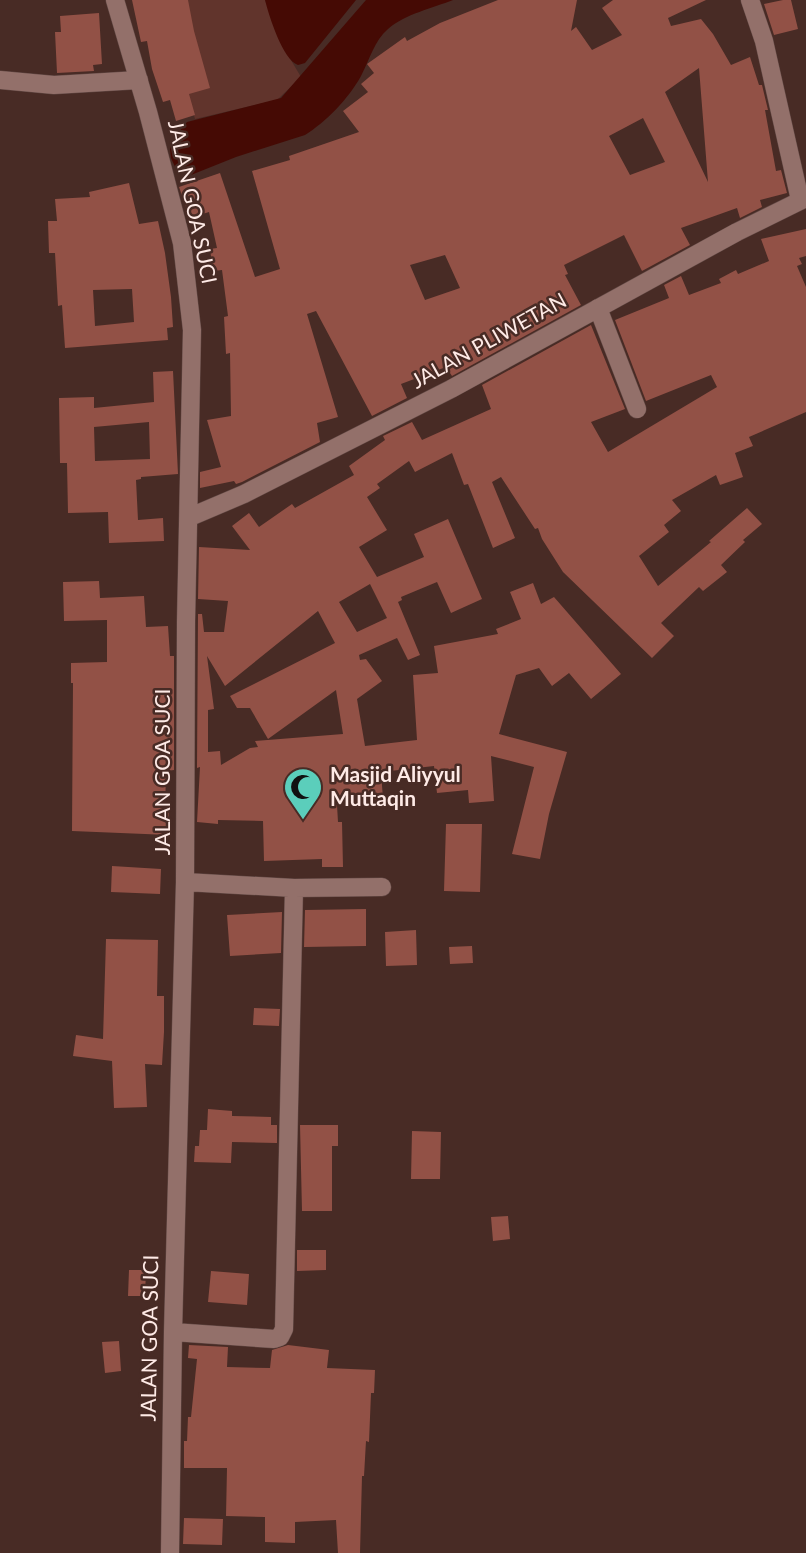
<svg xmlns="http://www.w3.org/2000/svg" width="806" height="1553" font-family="Lato,sans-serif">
<rect width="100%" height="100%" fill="#482b25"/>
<path fill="#61342c" d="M184,0H265L282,45L301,77L277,100L195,119L181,69Z"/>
<path fill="#450a04" d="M265,0H356L305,63L298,65C283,60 269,16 265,0Z
M366,0H453C433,8 405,14 388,29C374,41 370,59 361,76C349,98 326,122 305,135L236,157L191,175L177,171L171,158L170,149L174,138L187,122L281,98Z"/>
<path fill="#925146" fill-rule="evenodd" d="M132,0H188L194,31L210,88L189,94L195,115L176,121L170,100L163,102L152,69L147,41L141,42Z
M498,0H577L571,31L576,27L592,50L622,35L602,8L613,0H706L668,18L671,26L701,19L713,34L731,65L750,57L759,85H762L768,110H765L776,171L781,170L787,193L760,200L762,207L740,218L737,208L681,228L690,245L642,271L624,235L564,265L568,274L565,275L581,305L452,376L446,367L401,384L407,398L372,416L316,311L307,314L338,417L317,423L320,442L242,482L236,484L234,481L200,488V472L221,467L207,420L231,416L230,353L226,354L224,317L228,316L222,270L213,271L210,249L217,248L209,212L190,218L179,187L220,173L255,277L280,269L252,171L290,160L289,156L359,132L343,111L368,92L361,84L374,73L367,64L405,37L407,41L440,23ZM699,68L708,182L665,92ZM643,118L665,162L630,175L609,136ZM445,255L460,288L425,300L410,265Z
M783,0H791L798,29L774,35L764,4Z
M99,13L102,64L93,65L94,71L57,73L55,32H61L60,16Z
M129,183L139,224L158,221L165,253L171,297L173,327L167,328L168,340L65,348L62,305L58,306L55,253H49L48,221H57L55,199L90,197L89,192ZM132,289L134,322L95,326L93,290Z
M806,229V256L799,258L802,264L797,266L806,287V412L749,437L753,446L735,453L743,477L720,485L716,475L672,500L681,511L664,525L669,532L639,556L658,586L711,542L709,541L747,508L762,524L743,540L745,542L721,565L727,572L703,591L699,587L661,623L674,636L652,658L563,572L542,539L538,528L535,529L501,477L492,482L515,538L493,548L468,484L464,485L452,453L415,472L409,461L377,484L380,488L367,497L387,530L359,547L377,577L424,557L414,534L448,519L482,599L451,613L437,582L401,597L402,600L398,602L420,655L408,660L397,638L359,655L360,660L366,659L382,681L357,699L365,746L417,740L413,675L438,673L434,646L498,634L496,629L521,619L510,592L533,583L541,604L554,597L621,674L591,699L569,673L552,686L539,668L516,675L499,734L567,752L549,814L540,859L512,854L534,767L491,756L494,801L469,803L468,790L437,793L434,766L381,772L383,799L337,805L338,822H342L343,867H322V859L264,861L263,821L218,820V824L197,822L200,767L197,768L198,614H202L204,632H224L228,601L198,599L199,547L250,550L232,526L249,513L259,527L292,504L295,508L354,475L349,466L385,440L383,436L412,422L422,440L491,409L482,385L591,325L625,409L591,422L608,452L717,387L711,375L646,401L615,320L669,298L664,285L681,276L689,295L721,283L719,279L736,270L738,274L769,261L761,239ZM370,584L387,618L357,632L339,602ZM318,611L335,643L230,696L237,708H250L268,739L336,690L343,734L255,741L258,747L250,748L221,765L220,751L208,752V710L214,709L207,656L225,686Z
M173,371L178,474L141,477V479L136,480L138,520L163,518L164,541L109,543L108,512L68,513L67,463H60L59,398L94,397V408L154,402L153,372ZM149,422L150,459L95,461L94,427Z
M99,581L100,598L144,596L146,627L168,626L170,656H174V770L166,771L165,812H169V835L72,831L73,683H71V663L107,662V620L64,621L63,582Z
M446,824H482L480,892L444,891Z
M112,866L161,869L160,894L111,892Z
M366,909V946L304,947L305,910Z
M282,912L281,953L230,956L227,915Z
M416,930L417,965L386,966L385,932Z
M106,939L158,940L157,996H164V1032L162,1065L145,1064L147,1107L114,1108L112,1061L73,1056L76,1035L103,1039Z
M472,946L473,963L450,964L449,947Z
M254,1008L280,1009L279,1026L253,1025Z
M208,1109L232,1111V1116L271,1117V1125H277V1143L232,1142L231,1163L194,1162L195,1146H199L200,1130H207Z
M300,1125H338V1146H332V1211H302Z
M412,1131L441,1132L440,1179H411Z
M508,1216L510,1239L493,1241L491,1217Z
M297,1250H326V1270L297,1271Z
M129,1270H146L145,1296H128Z
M211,1271L249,1274L247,1305L208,1302Z
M119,1341L121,1371L105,1373L102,1342Z
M189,1345L228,1347L227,1367L270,1368L272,1350L288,1345L329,1350L327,1368L375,1370L374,1393H371L369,1442L366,1441L364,1476H362L360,1553H338L336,1520L295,1522V1543L265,1542V1517L226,1516L227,1468H184V1441H187L188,1417H191L197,1359L188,1358Z
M184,1518L223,1519L222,1545L183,1544Z"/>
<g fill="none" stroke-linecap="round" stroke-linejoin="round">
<defs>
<path id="minor" d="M115,0L148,112L182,243L192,330L186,622L185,882L173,1332L170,1553
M750,0L764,41L800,200
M0,80L54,85L139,80
M598,308L637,409
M190,517L244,494L451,389L737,232L806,198
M185,882L294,888L382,887
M173,1332L274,1339L280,1337L284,1329L294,888"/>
</defs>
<use href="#minor" stroke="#634a46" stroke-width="19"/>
<use href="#minor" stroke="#93706a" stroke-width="18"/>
</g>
<defs>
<symbol id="mosque-pin" viewBox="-11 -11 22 30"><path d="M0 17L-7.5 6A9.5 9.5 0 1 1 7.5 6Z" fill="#5bcebb" stroke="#482b25"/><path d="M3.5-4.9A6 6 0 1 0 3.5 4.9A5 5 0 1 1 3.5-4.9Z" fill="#111"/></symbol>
</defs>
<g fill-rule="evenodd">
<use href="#mosque-pin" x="281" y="765" width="44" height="60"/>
</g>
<g text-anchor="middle" stroke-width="5" stroke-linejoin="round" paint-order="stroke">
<g font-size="21" fill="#feeae6" stroke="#482b25">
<text transform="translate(192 202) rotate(78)" y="7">JALAN GOA SUCI</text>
<text transform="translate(489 341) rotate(-29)" y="7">JALAN PLIWETAN</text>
<text transform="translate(163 772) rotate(-90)" y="7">JALAN GOA SUCI</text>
<text transform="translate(150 1338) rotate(-89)" y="7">JALAN GOA SUCI</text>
</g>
<g font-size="21" font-weight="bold" fill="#feeae6" stroke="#482b25" text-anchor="start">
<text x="330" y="782">Masjid Aliyyul<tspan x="330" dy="24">Muttaqin</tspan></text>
</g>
</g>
</svg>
